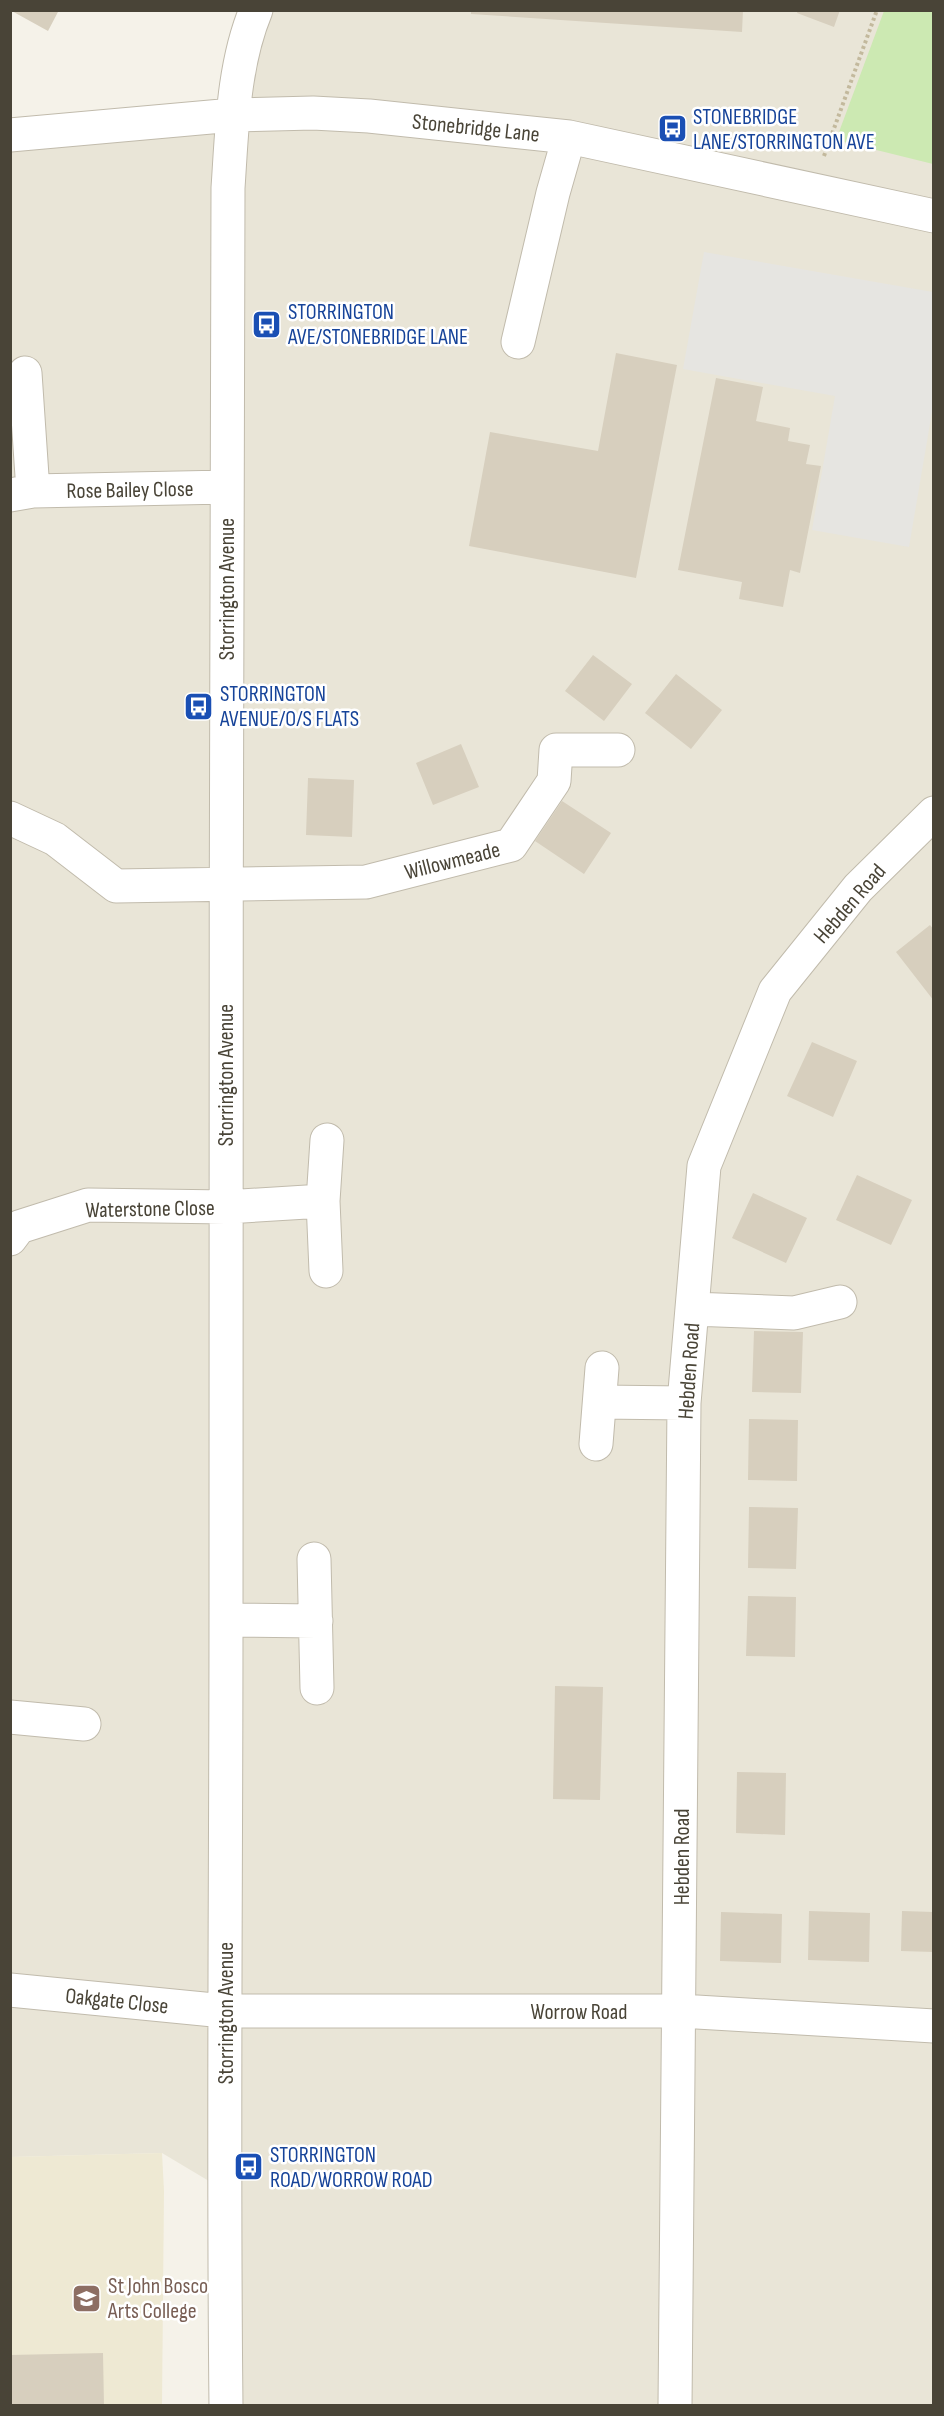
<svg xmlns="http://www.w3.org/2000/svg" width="944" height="2416" font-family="'Sofia Sans Condensed',sans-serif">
<rect width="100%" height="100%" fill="#f5f2e9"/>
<path fill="#e9e5d7" d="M244,11H933V2405H226L224,2190L162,2153L11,2157L10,135L233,115Z"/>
<path fill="#eee9d3" d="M162,2153L164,2191L162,2405H11L10,2157Z"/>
<path fill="#cce9b2" d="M884,11H933V164L836,140Z"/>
<path fill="#e6e5e1" d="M704,252L933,292V406L909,547L812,530L835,396L683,369Z"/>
<path fill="#d7cfbe" d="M10,10H59L48,31Z
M471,10H743L742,32L471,14Z
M798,10H840L834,27L797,13Z
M616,353L677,365L636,578L469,546L490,432L598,451Z
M716,378L763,387L756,421L790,428L788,441L810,445L806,464L821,466L800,573L790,570L783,607L739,599L742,582L678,570Z
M593,655L632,684L604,721L565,691Z
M676,674L722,710L691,749L645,713Z
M461,744L479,787L433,805L416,763Z
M308,778L354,780L352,837L306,835Z
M562,801L611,833L584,874L535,841Z
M930,925L934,930V1001L896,952Z
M812,1042L857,1061L833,1117L787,1096Z
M857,1175L912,1200L891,1245L836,1220Z
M753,1193L807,1218L786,1263L732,1238Z
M754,1331L803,1332L801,1393L752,1392Z
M749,1419L798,1420L797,1481L748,1480Z
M749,1507L798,1508L796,1569L748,1568Z
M748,1596L796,1597L795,1657L746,1656Z
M555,1686L603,1687L600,1800L553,1799Z
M737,1772L786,1773L785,1835L736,1833Z
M809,1911L870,1913L869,1962L808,1960Z
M902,1911L934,1912V1952L901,1951Z
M721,1912L782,1914L781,1963L720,1961Z
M103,2353L104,2406H10V2355Z"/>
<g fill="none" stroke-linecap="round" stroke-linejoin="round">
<defs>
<path id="minor" d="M10,135L233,115L313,113L369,116L569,137L934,216
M518,342L553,193L569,137
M25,373L33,491
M10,495L33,491L227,487
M10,818L55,839L116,886L366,882L511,845L554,781L556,750H618
M323,1201L327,1140
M10,1239L19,1227L88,1205L226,1207L323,1201L326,1271
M692,1309L794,1313L840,1302
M600,1402L684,1403
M596,1444L602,1368
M314,1559L317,1688
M226,1620L316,1621
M10,1717L84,1724
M10,1990L224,2011H680L934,2026
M226,2406C223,2142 226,1878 226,1614C226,1139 226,663 228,188C232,130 233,65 256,10
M675,2406L684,1403L704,1166L775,991L858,888L934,813"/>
</defs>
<use href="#minor" stroke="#c1bbac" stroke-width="35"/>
<path stroke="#c3b99d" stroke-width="4" stroke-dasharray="3 3" stroke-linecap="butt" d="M824,156L877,10"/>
<use href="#minor" stroke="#fff" stroke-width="33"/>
</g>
<defs>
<symbol id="bus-square" viewBox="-11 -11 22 22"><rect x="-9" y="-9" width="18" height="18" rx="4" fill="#1a4fb4" stroke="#fff"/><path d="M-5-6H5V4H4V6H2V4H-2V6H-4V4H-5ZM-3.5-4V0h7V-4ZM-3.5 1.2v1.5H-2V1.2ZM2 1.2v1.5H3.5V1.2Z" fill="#fff"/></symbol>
<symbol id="school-square" viewBox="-11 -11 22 22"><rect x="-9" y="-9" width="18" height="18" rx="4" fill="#8d6e63" stroke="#fff"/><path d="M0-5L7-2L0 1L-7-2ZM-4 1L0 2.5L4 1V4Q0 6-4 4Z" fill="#fff"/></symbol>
</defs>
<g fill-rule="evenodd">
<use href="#bus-square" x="656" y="112" width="33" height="33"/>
<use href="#bus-square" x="250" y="308" width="33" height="33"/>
<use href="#bus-square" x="182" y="690" width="33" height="33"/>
<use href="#bus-square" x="232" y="2150" width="33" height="33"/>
<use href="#school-square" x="70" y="2282" width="33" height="33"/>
</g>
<g text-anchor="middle" stroke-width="5" stroke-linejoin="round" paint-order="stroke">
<g font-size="22" fill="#164399" stroke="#fff" text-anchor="start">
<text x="693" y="124">STONEBRIDGE<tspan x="693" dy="25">LANE/STORRINGTON AVE</tspan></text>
<text x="288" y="319">STORRINGTON<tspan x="288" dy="25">AVE/STONEBRIDGE LANE</tspan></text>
<text x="220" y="701">STORRINGTON<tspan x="220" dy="25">AVENUE/O/S FLATS</tspan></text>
<text x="270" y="2162">STORRINGTON<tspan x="270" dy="25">ROAD/WORROW ROAD</tspan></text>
</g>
<g font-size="22" fill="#494437" stroke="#fff">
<text transform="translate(476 127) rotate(6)" y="8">Stonebridge Lane</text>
<text transform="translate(130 489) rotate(-1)" y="8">Rose Bailey Close</text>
<text transform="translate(226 589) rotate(-90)" y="8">Storrington Avenue</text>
<text transform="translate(452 860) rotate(-14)" y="8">Willowmeade</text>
<text transform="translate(849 903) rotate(-49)" y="8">Hebden Road</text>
<text transform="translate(225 1075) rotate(-90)" y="8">Storrington Avenue</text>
<text transform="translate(150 1208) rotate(-1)" y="8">Waterstone Close</text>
<text transform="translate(688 1371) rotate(-86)" y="8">Hebden Road</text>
<text transform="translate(681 1857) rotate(-90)" y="8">Hebden Road</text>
<text transform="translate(117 2000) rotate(6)" y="8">Oakgate Close</text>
<text x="579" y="2019">Worrow Road</text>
<text transform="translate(225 2013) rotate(-90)" y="8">Storrington Avenue</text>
</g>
<g font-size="22" fill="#785e54" stroke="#fff" text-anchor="start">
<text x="108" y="2293">St John Bosco<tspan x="108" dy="25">Arts College</tspan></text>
</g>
</g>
<rect width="944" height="2416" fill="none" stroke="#494437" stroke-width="24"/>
</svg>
